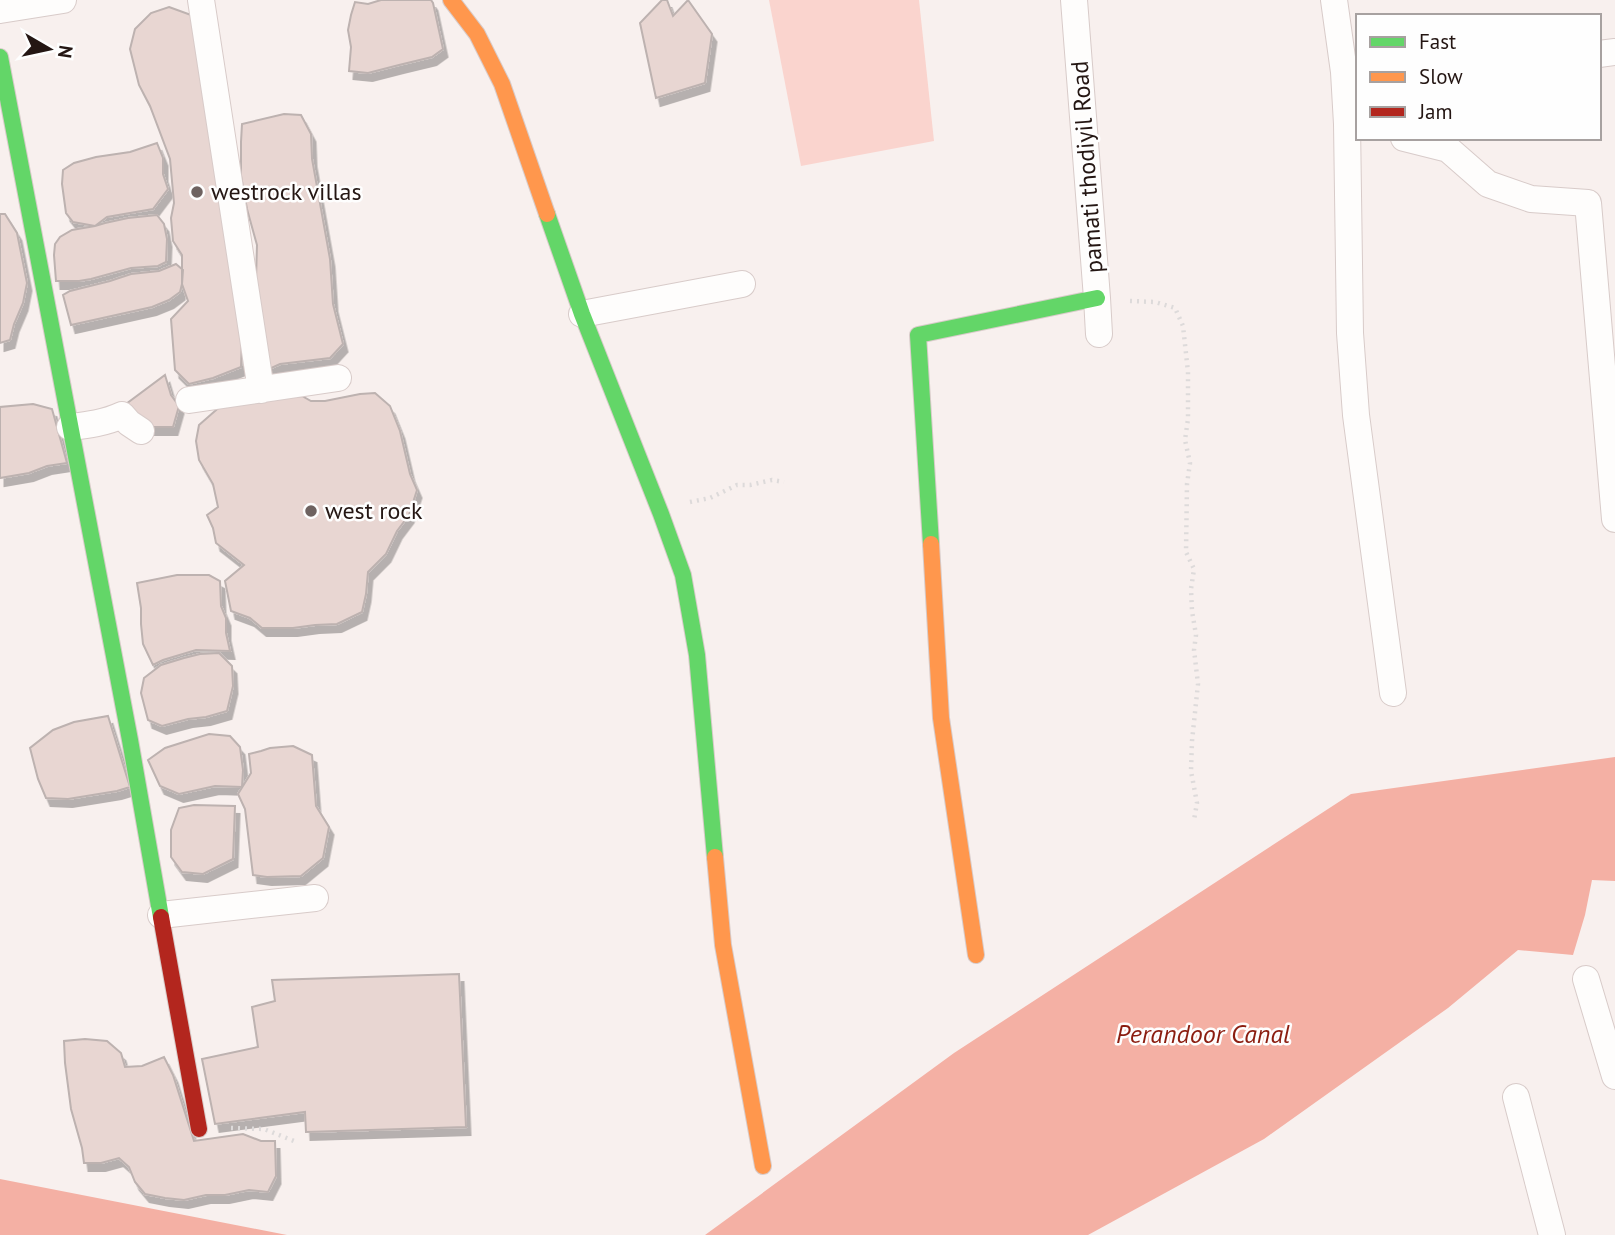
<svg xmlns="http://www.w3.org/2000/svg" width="1615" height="1235" font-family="'PT Sans',sans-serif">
<defs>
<filter id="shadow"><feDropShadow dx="4.5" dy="8" stdDeviation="0" flood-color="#0004"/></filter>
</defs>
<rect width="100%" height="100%" fill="#f8f0ee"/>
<path fill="#fad4ce" d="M769,0H919L934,141L801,166Z"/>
<path fill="#f4b0a4" d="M1615,757V881L1592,880L1585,915L1573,955L1518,950L1448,1008L1264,1139L1088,1235H705L954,1053L1351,794Z
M0,1179L287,1235H0Z"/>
<path fill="#e8d6d2" stroke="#bdb2b0" stroke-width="2" filter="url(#shadow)" d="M381,0H431L433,3L443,49L432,57L399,65L368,73L349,71L351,47L348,30L351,15L355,2L368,4Z
M662,0H667L673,16L688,0L712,34L705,83L656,98L640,23Z
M169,7L191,15L242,338L241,367L213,378L189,384L175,370L171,319L188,301L182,284V255L173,241L171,218L174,203L170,159L150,106L139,85L130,49L135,29L151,13Z
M284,114L301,115L311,134L312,159L330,259L333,304L343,344L330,358L280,364L267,370L256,279L257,245L247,209L241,176V142L242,124Z
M157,143L163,158V174L168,189L153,209L107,217L95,226L73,222L66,213L62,184L63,170L74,163L96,157L130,152Z
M0,214H5L17,233L27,283L23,303L14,324L10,340L0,343Z
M157,215L164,224L167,239L166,262L158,266L131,268L91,279L79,281H56L54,255L55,244L60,237L72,230L95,226L105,223L128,218Z
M176,264L183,270L182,284L180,292L169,300L152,307L71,325L63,295L70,291L110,281L131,274L159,271Z
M165,375L171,395L179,406L173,427H141L126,404Z
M375,393L390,406L400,431L410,474L417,490L409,515L397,531L386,554L368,572L366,594L362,612L337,624L315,625L293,628H262L250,618L231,611L225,581L244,565L216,543L213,528L207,515L218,507L213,484L199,460L196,441L199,425L223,404L302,396L311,401H325L360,394Z
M33,404L52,409L67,463L47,466L29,473L0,478V407Z
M177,575H209L220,581L221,606L226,618V633L230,651L196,650L163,660L153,665L143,644L141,624V608L137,583Z
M219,653L232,666L233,686L227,711L206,717L188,719L162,726L148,720L141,693L144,678L161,665L184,658L200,654Z
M108,716L130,787L117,791L68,799L46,798L38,779L30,748L53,730L74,722Z
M209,734L230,736L240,747L243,770L242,787L215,786L179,794L160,786L148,760L165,748Z
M293,746L312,755L316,806L329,827L323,858L301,876L267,877L253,875L245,809L238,794L251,773L249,754L261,751L270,748Z
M194,805L235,806L233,859L203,874L182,872L171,857V830L179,808Z
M459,974L466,1127L306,1132L305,1112L215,1124L202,1059L258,1047L252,1007L275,1001L272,980Z
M85,1039L107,1041L121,1053L125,1067L142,1066L164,1057L173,1075L194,1141L243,1134L261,1141H275L276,1176L268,1192L249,1190L225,1195H206L184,1200L165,1198L145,1194L135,1182L129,1167L119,1158L101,1163H84L82,1148L71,1109L65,1063L64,1041Z"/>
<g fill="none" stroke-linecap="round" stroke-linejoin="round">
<defs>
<path id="street" d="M201,0L261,390
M1074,0L1097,298L1099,334
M1334,0L1344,72L1347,124L1350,333L1356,415L1393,693
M0,10L63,0
M1599,54L1615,52
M1404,138L1448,149L1488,184L1531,199L1588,203L1615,519
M582,314L742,284
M189,400L338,378
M70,427C88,425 105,423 122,415L129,423L141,431
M161,915L315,898
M1586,979L1615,1076
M1516,1097L1552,1235"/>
<path id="fast" d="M0,57L130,740L161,917
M547,214L582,314L661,514L683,575L697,655L715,857
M931,544L918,335L1097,298"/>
<path id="slow" d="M451,0L477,34L502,84L547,214
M931,544L941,718L976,955
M715,857L723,945L763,1166"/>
<path id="jam" d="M161,917L199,1129"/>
</defs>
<use href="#street" stroke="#d8cbc9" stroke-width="28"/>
<use href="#fast" stroke="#d8cbc9" stroke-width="18"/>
<use href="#slow" stroke="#d8cbc9" stroke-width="18"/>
<use href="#jam" stroke="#d8cbc9" stroke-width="18"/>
<path stroke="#dddada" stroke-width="4.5" stroke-dasharray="2 5" stroke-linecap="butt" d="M1130,301L1155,302L1175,308L1183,326L1188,372V419L1185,440L1190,463L1187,484L1186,552L1194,569L1191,589L1192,611L1196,635L1194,650L1198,684L1192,741L1191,771L1197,803L1194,820
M690,502L710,498L737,485H750L772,480L784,482
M231,1128L264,1129L294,1141"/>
<use href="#street" stroke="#fefdfc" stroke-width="26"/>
<use href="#fast" stroke="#63d668" stroke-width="16"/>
<use href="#slow" stroke="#ff974d" stroke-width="16"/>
<use href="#jam" stroke="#b3261e" stroke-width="16"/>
</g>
<g fill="#6e6260" stroke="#fefefe" stroke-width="2.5">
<circle cx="197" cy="192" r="7"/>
<circle cx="311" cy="511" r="7"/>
</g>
<g text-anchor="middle" stroke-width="5" stroke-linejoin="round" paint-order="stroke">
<g font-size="24" fill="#241613" stroke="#fefefe">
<text transform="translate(1087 167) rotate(-94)" y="8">pamati thodiyil Road</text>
</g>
<g font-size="24" fill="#241613" stroke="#fefefe" text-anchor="start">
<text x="211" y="200">westrock villas</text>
<text x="325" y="519">west rock</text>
</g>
<g font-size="26" font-style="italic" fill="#8b1d10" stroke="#fefefe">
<text x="1203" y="1043">Perandoor Canal</text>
</g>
</g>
<rect x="1356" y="14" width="245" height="126" fill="#fefefe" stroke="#a7a1a0" stroke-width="2"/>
<rect x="1370" y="37" width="35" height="10" fill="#63d668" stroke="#a7a1a0" stroke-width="2"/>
<text x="1419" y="49" font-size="21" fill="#241613">Fast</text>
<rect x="1370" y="72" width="35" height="10" fill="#ff974d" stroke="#a7a1a0" stroke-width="2"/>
<text x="1419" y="84" font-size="21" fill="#241613">Slow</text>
<rect x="1370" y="107" width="35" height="10" fill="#b3261e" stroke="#a7a1a0" stroke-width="2"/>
<text x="1419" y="119" font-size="21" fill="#241613">Jam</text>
<g transform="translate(49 49) rotate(99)" stroke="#fefefe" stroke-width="5" paint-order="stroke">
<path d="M0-5L12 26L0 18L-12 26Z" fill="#241613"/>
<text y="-10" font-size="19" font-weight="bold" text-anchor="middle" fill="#241613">N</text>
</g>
</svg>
